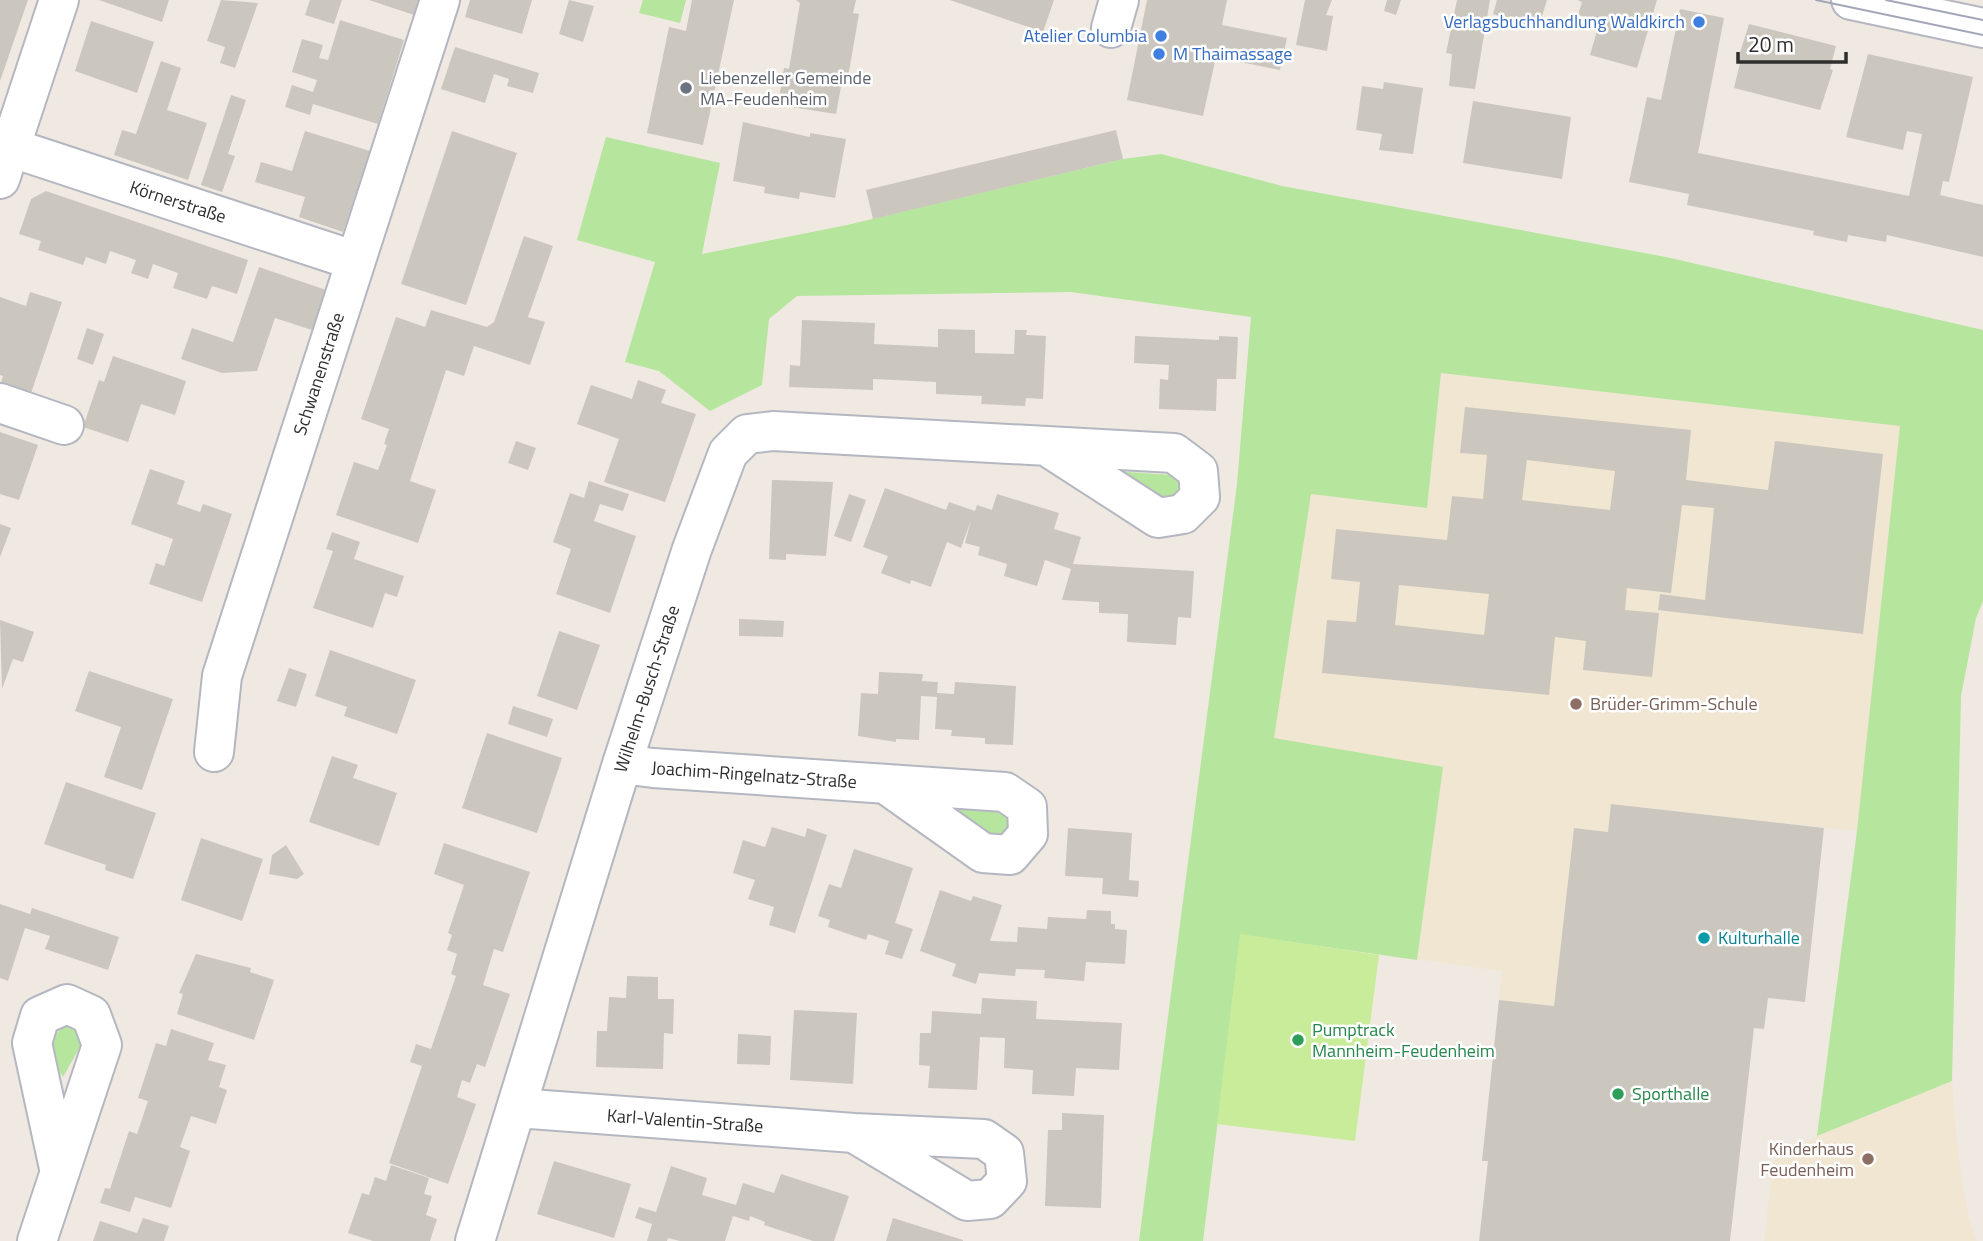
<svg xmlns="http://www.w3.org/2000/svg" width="1983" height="1241" font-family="'Titillium Web',sans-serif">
<rect width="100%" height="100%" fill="#efe9e1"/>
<path fill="#f0e6d1" d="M1441,373L1900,426L1878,670L1857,831L1611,804L1608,832L1574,829L1554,1006L1499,1000L1502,971L1240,934L1311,494L1427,508Z
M1952,1081L1958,1157L1969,1221L1977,1241H1764L1774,1161L1817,1136Z"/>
<path fill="#b6e59e" d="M643,0H686L680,23L639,13Z
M606,137L720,163L702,254L847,225L1123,159L1161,154L1282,186L1666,257L1983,330V601L1976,618L1961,696L1952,1081L1817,1136L1857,831L1900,426L1441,373L1427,508L1311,494L1274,738L1443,767L1417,960L1241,935L1203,1241H1139L1237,484L1251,317L1071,292L797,296L769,319L762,385L710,411L659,371L625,362L655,262L577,240Z
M1127,472L1172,475L1184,488L1174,499L1159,502L1123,477Z
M960,809L1007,811L1016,830L988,841L956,815Z
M71,1026L85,1038L63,1077L53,1061V1037L62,1028Z"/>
<path fill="#c9ec9a" d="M1240,934L1379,955L1355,1141L1217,1124Z"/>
<path fill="#cbc7bf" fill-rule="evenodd" d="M0,0H28L0,81Z
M99,0H169L162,22Z
M221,0L258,3L235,68L220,63L225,47L207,41Z
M310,0H342L334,24L305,15Z
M369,0H419L414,15Z
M470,0H532L522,34L465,17Z
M569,0L594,6L583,42L559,34Z
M692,0H734L703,145L647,133L669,27L686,31Z
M796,0H856L853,13L859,14L848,77L843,76L836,114L778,105L784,68L789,69L800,3Z
M950,0H1054L1043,32Z
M1147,0H1227L1222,25L1287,38L1280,70L1216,57L1203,116L1127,100Z
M1305,0H1332L1326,15L1333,16L1327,51L1296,45Z
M1387,0H1401L1396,15L1384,11Z
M1457,0H1490L1475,89L1449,86L1452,54L1446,53Z
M1497,0H1547L1538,29L1493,14Z
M1577,0H1657L1637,68L1590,55L1600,20L1578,15L1582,2Z
M1680,9L1724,18L1698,153L1909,196L1922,134L1907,131L1903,150L1846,137L1868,54L1973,77L1949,182L1943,181L1940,195L1983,205V257L1887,235L1886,242L1848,235L1847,242L1813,235L1814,231L1687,205L1689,194L1629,182L1647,97L1661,100Z
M340,20L404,40L378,124L313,104L310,115L285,107L292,85L313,92L317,80L292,72L302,39L323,45L319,58L328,60Z
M91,21L154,42L137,93L75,71Z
M1749,24L1836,46L1830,69L1833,70L1820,110L1734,88L1740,63L1737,62Z
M455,47L539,73L533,93L507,86L509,79L494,74L485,103L441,89Z
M161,61L181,68L167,110L207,123L188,180L114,155L122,130L136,134Z
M1384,82L1423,88L1413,154L1379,150L1382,134L1356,130L1362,86L1383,89Z
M231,95L246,100L228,154L235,156L222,192L201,185Z
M1473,101L1571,117L1562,179L1463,163Z
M743,122L810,137V133L846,139L835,198L800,192L799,199L764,193L765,187L733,181Z
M1116,130L1123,159L873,219L866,190Z
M305,131L370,151L343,232L299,217L305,197L255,182L261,162L292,171Z
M452,131L517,153L466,305L401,284Z
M46,191L248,260L237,294L212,286L207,299L173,288L178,273L153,264L148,279L131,273L136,260L110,251L106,264L86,257L83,265L38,250L41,241L19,234L31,199Z
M524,236L553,246L528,317L545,322L530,365L474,346L464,376L446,370L410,481L436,490L418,543L336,515L354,462L378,470L387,445L384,444L389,429L361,419L396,317L425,327L431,310L487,327L494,322Z
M259,267L329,291L315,331L275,318L257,371L222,373L181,359L192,328L233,342Z
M30,292L62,302L28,402L0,386L3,376L0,375V297L26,306Z
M802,320L875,323L874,344L938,347V329L975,330V353L1014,354L1015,330H1027L1026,335L1046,336L1043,399L1026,398L1025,406L981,404L982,396L936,394V382L873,379V390L789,387L790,365L800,366Z
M87,328L104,334L93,365L77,359Z
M1135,336L1219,340V336L1238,337L1236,379H1217L1216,411L1159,409L1160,379L1168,380L1169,365L1134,363Z
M113,356L186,381L175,415L141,404L128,442L83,427L99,380L104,382Z
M638,380L666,390L661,403L696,414L665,502L604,482L619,439L577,424L591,385L632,399Z
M1465,407L1691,430L1686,480L1768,490L1775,441L1883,454L1863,634L1658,610L1660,594L1705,600L1714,508L1682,505L1671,593L1627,588L1625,610L1659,613L1652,677L1583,670L1586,641L1555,637L1549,695L1322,673L1327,620L1356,622L1360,582L1331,579L1336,529L1447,540L1452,496L1483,499L1487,455L1460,453ZM1527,460L1615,471L1610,510L1522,500ZM1399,585L1489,594L1484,635L1395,625Z
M0,432L38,445L19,500L0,494Z
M516,441L536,448L528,470L508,463Z
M150,469L185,481L177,504L200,512L203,504L232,514L202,602L149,584L156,563L164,566L173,539L131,524Z
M772,480L833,482L826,556L786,554V560L769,559Z
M589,481L629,494L623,511L600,504L594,521L636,536L610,613L556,594L571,549L553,542L570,493L584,498Z
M885,488L946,510L949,502L975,511L977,505L992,510L997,494L1059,513L1054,529L1081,537L1073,564L1194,571L1191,618L1178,617L1176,645L1127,642L1128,614L1099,613V602L1062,600L1071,569L1045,560L1037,586L1004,576L1007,564L978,555L980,547L965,543L971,520L961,548L947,542L931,587L911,580L910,584L881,573L888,556L863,547Z
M849,494L866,500L851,542L834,536Z
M0,524L11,528L0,557Z
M332,532L360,542L354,559L404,576L397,597L385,593L373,628L313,608L333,551L326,549Z
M739,619L784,621L783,637L739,636Z
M0,620L34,632L23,662L13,659L2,689Z
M559,631L600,645L577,710L537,696Z
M330,650L416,680L397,734L344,716L347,707L315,696Z
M289,668L307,674L296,707L277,701Z
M89,671L173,699L142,790L104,777L121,727L75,711Z
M879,672L923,674L922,681L938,682L937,693L954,694L955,682L1016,686L1013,745L985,744V738L951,736L952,730L935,729L937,697L921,696L919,740L896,739V742L858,736L861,693L878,694Z
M513,706L553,719L547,737L508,724Z
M487,733L562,758L537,833L462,808Z
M332,756L358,765L353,778L397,793L379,846L309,822Z
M66,782L156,813L133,879L105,870L106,865L44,844Z
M1611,804L1824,828L1805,1002L1768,998L1764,1029L1754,1028L1730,1241H1479L1488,1161H1482L1499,1000L1554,1006L1574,828L1608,832Z
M772,827L805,837L807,828L827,835L795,933L769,925L774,907L748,899L755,880L733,873L743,840L765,847Z
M1068,828L1132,833L1129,880L1139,881L1138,897L1102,894L1103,878L1065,876Z
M201,838L263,859L242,921L181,900Z
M444,843L530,872L503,952L494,949L483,985L510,994L485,1067L477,1064L470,1083L462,1080L457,1097L476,1104L448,1184L389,1163L422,1066L410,1062L416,1044L431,1049L456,976L451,974L457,954L447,950L452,935L448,933L464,885L434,874Z
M286,845L304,874L297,879L269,874L272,855Z
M854,849L913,868L895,923L913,929L902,959L885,954L889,941L868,934L866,940L828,927L830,920L818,916L829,884L841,888Z
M940,890L971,901L973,896L1002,905L990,941L1017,942L1018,927L1047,929L1048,917L1086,919L1087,910L1111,911V924H1115V929L1127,930L1125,964L1086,962L1084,981L1044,978L1045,970L1016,969L1015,976L979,973L976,984L952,976L956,964L920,951Z
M0,904L30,914L32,908L119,937L108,970L45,949L50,936L25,928L8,981L0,978Z
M196,954L251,968L250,972L274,980L254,1040L177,1014L183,994L179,993Z
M627,976L658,977V999H674L673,1034L664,1033L663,1069L596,1067L597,1031H607L609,997L626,998Z
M982,998L1037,1001L1036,1019L1122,1023L1119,1070L1076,1068L1074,1096L1032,1094L1033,1070L1004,1068L1005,1038L980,1037L977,1090L928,1088L930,1066L919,1065L920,1033H931L932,1011L981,1014Z
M794,1010L857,1013L853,1084L790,1080Z
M171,1029L214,1043L208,1060L226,1065L219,1087L227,1090L216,1124L191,1116L180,1147L190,1151L171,1208L135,1197L130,1212L100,1203L105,1188L110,1189L129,1131L137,1134L148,1101L138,1098L156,1043L166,1046Z
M738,1034L771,1036L770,1065L737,1064Z
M1062,1113L1104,1115L1101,1208L1045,1206L1048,1130H1062Z
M554,1161L631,1184L614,1238L537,1214Z
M391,1165L429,1178L424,1194L432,1196L426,1215L437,1219L430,1241H373L348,1233L362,1193L369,1195L375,1177L386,1181Z
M671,1166L707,1178L702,1195L736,1205L743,1183L774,1193L781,1174L849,1196L834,1241H813L764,1225L765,1222L750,1216L749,1221L733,1216L725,1241H680L668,1238L667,1241H647L652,1224L635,1218L639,1207L656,1212Z
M143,1218L169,1226L164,1241H93L100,1221L137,1233Z
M893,1218L963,1240V1241H886Z"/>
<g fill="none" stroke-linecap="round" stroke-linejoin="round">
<defs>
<path id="minor" d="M1851,0L1983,28
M1111,28L1119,0
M0,144L356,261
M0,179L59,0
M0,403L64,425
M214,752L222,676L440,0
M622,764L653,768L1005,792L1027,807L1028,834L1010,855L983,853L887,785
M517,1108L854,1133L984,1139L1004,1153L1007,1181L990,1199L967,1201L854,1133
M37,1241L102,1045L91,1015L67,1004L40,1016L32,1043L59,1168
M475,1241L622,764L692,549L728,453L747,434L773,431L1174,453L1198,471L1200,497L1183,514L1158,518L1048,447"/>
</defs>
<use href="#minor" stroke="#b4b7c1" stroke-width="42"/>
<use href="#minor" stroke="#fff" stroke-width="38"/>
<path stroke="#a3a6b8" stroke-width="2" d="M1816,0L1983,35
M1886,0L1983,20"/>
</g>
<g fill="#3f7fe0" stroke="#fff" stroke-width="2.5">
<circle cx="1699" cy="22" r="7"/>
<circle cx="1161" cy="36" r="7"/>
<circle cx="1159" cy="54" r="7"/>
</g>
<circle fill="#6b7280" stroke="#fff" stroke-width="2.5" cx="686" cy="88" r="7"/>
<g fill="#8d6e63" stroke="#fff" stroke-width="2.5">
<circle cx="1576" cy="704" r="7"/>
<circle cx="1868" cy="1159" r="7"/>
</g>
<circle fill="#0f9aa8" stroke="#fff" stroke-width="2.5" cx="1704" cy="938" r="7"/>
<g fill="#2e9e5b" stroke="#fff" stroke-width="2.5">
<circle cx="1298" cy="1040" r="7"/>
<circle cx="1618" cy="1094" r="7"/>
</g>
<g text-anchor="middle" stroke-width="5" stroke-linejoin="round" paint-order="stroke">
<g font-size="18" fill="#366cbe" stroke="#fff" text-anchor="end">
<text x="1685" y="28">Verlagsbuchhandlung Waldkirch</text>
<text x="1147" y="42">Atelier Columbia</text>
<text x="1173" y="60" text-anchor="start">M Thaimassage</text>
</g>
<g font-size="18" fill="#5b616d" stroke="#fff" text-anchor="start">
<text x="700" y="84">Liebenzeller Gemeinde<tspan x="700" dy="21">MA-Feudenheim</tspan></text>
</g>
<g font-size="18" fill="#2e2e2e" stroke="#fff">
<text transform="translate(178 202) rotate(18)" y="6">Körnerstraße</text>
<text transform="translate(319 374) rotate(-72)" y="6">Schwanenstraße</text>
<text transform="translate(647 689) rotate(-72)" y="6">Wilhelm-Busch-Straße</text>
<text transform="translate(754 775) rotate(4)" y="6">Joachim-Ringelnatz-Straße</text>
<text transform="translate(685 1121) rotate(4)" y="6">Karl-Valentin-Straße</text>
</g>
<g font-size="18" fill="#785e54" stroke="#fff" text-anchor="start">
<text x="1590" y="710">Brüder-Grimm-Schule</text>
<text x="1854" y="1155" text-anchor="end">Kinderhaus<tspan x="1854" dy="21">Feudenheim</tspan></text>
</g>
<g font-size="18" fill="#0d838f" stroke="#fff" text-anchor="start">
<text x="1718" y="944">Kulturhalle</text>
</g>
<g font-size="18" fill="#27864d" stroke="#fff" text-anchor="start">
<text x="1312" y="1036">Pumptrack<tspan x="1312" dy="21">Mannheim-Feudenheim</tspan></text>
<text x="1632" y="1100">Sporthalle</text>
</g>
</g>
<path d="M1738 52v10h108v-10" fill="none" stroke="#2e2e2e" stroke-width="3.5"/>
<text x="1748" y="52" font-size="21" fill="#2e2e2e" stroke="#ffffff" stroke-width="5" paint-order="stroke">20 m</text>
</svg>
